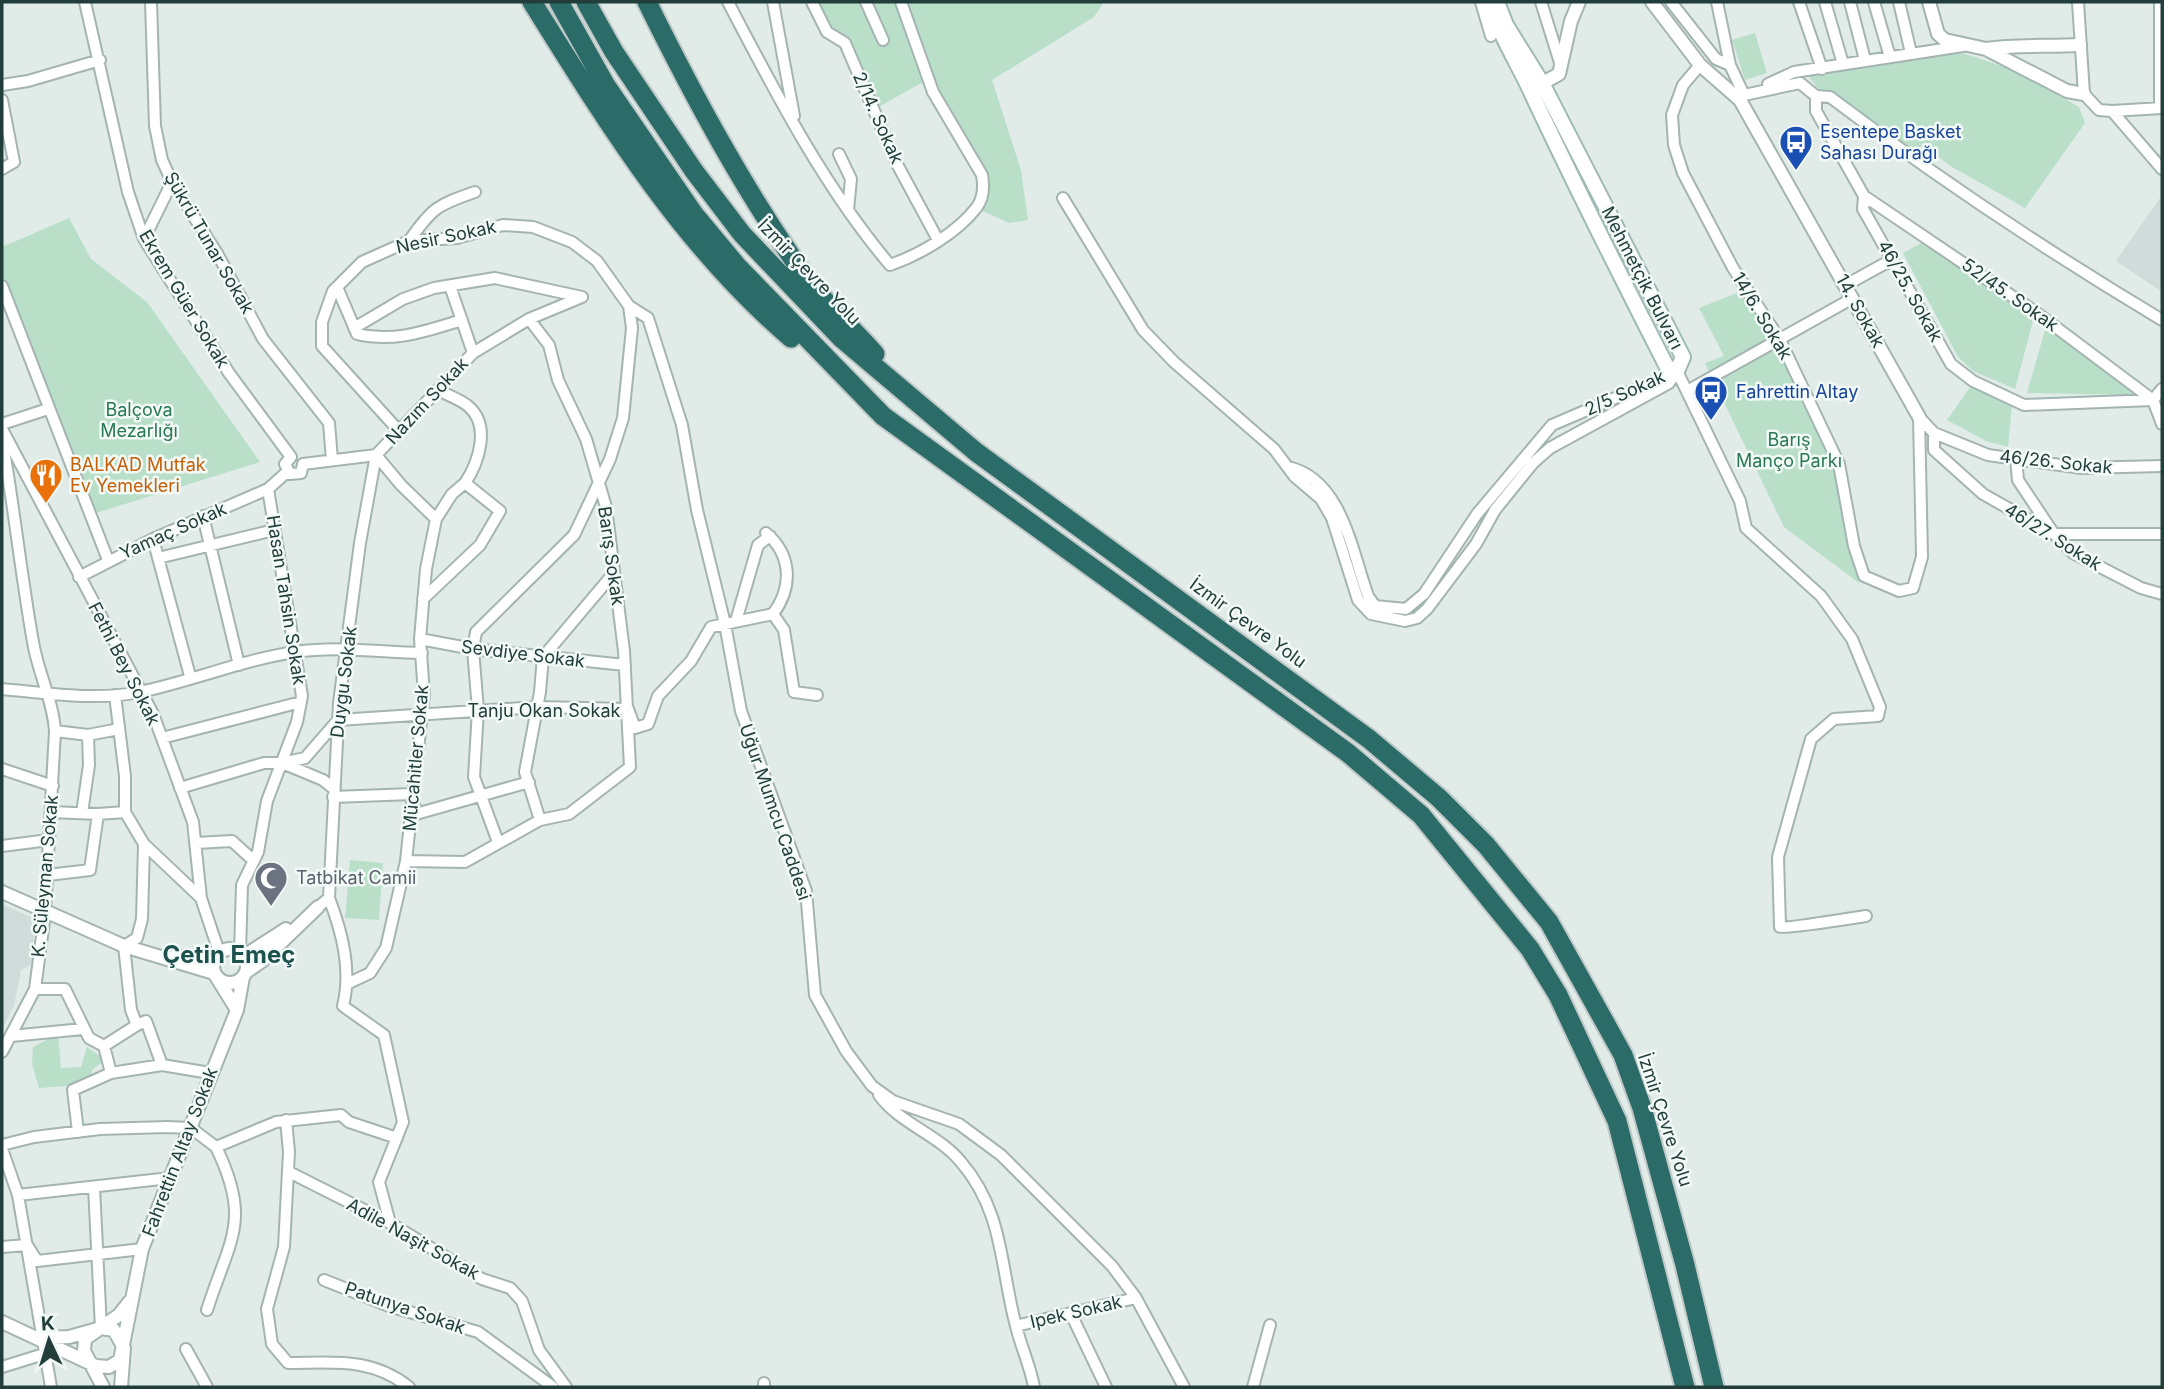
<svg xmlns="http://www.w3.org/2000/svg" width="2164" height="1389" font-family="Inter,sans-serif">
<rect width="100%" height="100%" fill="#e1ece9"/>
<path fill="#cfdcd9" d="M2162,195V292L2116,261Z
M2,904L35,919L31,965L21,970L14,1006L2,1029Z"/>
<path fill="#b9dfc9" d="M818,2H1104L1094,17L992,80L1021,170L1028,220L1009,223L983,211L988,191L985,172L932,77L875,109Z
M1755,33L1767,73L1745,80L1732,40Z
M1962,53L2014,70L2079,107L2085,123L2025,208L1952,167L1922,145L1916,155L1818,88L1808,76Z
M69,218L91,259L147,302L260,462L93,514L2,274V247Z
M1923,242L2034,317L2015,389L1973,371L1958,357L1903,253Z
M1745,290L1837,465L1859,583L1784,527L1705,363L1724,356L1699,308Z
M2045,330L2069,342L2135,395L2027,393Z
M1971,386L2012,405L2008,447L1986,441L1947,420Z
M350,860L383,863L379,920L345,918Z
M58,1034L61,1068L81,1067L87,1047L105,1060L92,1070V1074L66,1086L39,1088L32,1064L33,1047Z"/>
<g fill="none" stroke-linecap="round" stroke-linejoin="round">
<defs>
<path id="minor" d="M85,2L128,192L144,239L229,373L291,457
M151,2L155,126L162,160L172,182L218,255L263,339L329,423L332,460
M728,2C775,92 824,187 890,265C921,254 957,233 977,207C984,197 984,186 982,175L933,92L901,2
M773,2L794,116
M812,2L827,32L845,43L897,164L938,240
M866,2L883,40
M1481,2L1491,36
M1541,2L1561,66
M1671,2L1716,59L1730,65
M1717,2L1730,65L1744,95
M1799,2L1822,69
M1825,2L1843,64
M1850,2L1865,60
M1874,2L1890,57
M1899,2L1911,53
M2078,2L2084,94L2099,110L2112,111L2162,169
M2160,2V108
M1700,65L1683,85L1672,115L1674,145L1683,173L1733,268L1780,340L1839,464L1854,546L1864,576L1899,591L1913,588L1922,557L1919,417
M1768,84L1794,72L1963,46
M2,85L28,81L100,60
M1744,95L1800,83L1816,96V111L1864,196L1863,209L1951,364L1973,381L2024,405L2153,400
M1816,96L1830,97C1937,178 2047,251 2162,320
M2,100L14,162L2,169
M2112,111L2162,108
M839,154L851,179L848,210
M1864,196L2037,313L2153,400
M1063,198L1143,330L1174,362L1274,449L1295,477L1321,499L1332,518L1358,600L1371,614L1405,621L1417,618L1427,609L1476,544L1495,510L1533,463L1550,448L1669,383L1677,371
M144,239L172,182
M409,241C432,208 437,205 475,192
M1846,285L1893,259
M2,286L108,560
M450,286L473,353
M337,287L357,334C394,343 426,331 462,320
M354,328L403,299L434,288L495,278L582,297
M1677,371L1740,501L1746,528L1821,596L1852,639L1880,707L1878,716L1834,719L1811,739L1778,857L1780,927C1784,929 1853,918 1866,916
M438,390C447,395 460,399 468,406C491,425 479,462 465,483
M1687,391L1853,298
M2153,400L2162,424
M2153,400L2162,389
M1919,417L1934,433L1988,455L2082,468L2162,466
M2,424L48,409
M2,429L153,714L193,822L201,898L219,952
M399,431L322,346V322L333,291L362,262L409,241L457,238L503,225L533,227L572,242L597,261L629,306L648,318L682,425L697,510L725,624L741,711L806,891L815,995L846,1051L872,1086L893,1101L959,1124L1001,1155L1112,1266L1136,1298L1184,1387
M1934,433V450L1983,494L2054,534L2073,553L2141,588L2162,594
M2,439C14,506 21,575 33,642C38,673 53,700 55,731L45,913L35,989L2,1052
M291,457L285,464L290,474L301,473L303,464
M2016,459L2018,480L2054,534H2162
M303,464L376,455L473,353L529,319L582,297
M1288,467C1342,479 1352,552 1368,596L1375,606L1406,609L1424,594L1477,514L1552,425L1676,372
M203,516L239,665
M766,533C792,555 793,587 773,614
M153,539L190,676
M158,558L274,530
M79,577L153,539L268,489L287,472
M423,599L480,545L500,511L465,483L452,494L436,519
M736,621L758,545L770,536
M420,639L473,649L625,665
M2,689C46,693 96,701 140,692C192,681 242,660 295,652C338,646 379,652 422,653
M115,695L125,776V812
M55,731L88,735L119,729
M162,738L301,702
M282,763L305,758L338,720L537,707L628,709L635,728L648,724L658,696L691,661L711,627L773,614L784,630L794,692L817,695
M2,769L53,786
M180,788L264,763H282L323,780L333,788
M333,797L412,794L416,814L529,782
M51,812L98,814L125,812L144,844L201,898
M82,813L89,765L88,735
M540,820L525,772L540,692L543,657L613,574
M498,842L474,777L478,710L473,649L476,632L574,535L584,514L610,459L623,418L632,328L629,306
M196,843L232,841L254,861
M2,846L49,840
M406,861L465,862L540,820L569,814L630,767L624,651L606,507L586,439L558,380L549,345L529,319
M48,875L90,870L98,814
M329,898C342,932 352,970 343,1006L384,1035L403,1122L379,1182L390,1223
M318,907L329,898L339,703L360,543L376,455
M240,952L242,885L258,852L267,801L297,722L302,696L268,489
M349,983L370,973L386,948L406,861L424,694L420,639L426,569L436,519L401,485L376,455
M35,989H65L89,1038L104,1046L137,1025L131,1010L124,946L137,938L142,919L144,844
M137,1025L146,1021L162,1065
M11,1036L83,1029
M104,1046L111,1073
M879,1095C900,1124 938,1134 961,1162C1004,1212 1000,1267 1016,1326C1021,1347 1030,1365 1034,1387
M286,1120L289,1152L284,1247L267,1309L272,1344L288,1363C334,1363 371,1357 409,1387
M78,1132L73,1090L111,1073L162,1065L210,1073
M2,1145L34,1137L100,1129L167,1127L191,1128L216,1147L276,1122L341,1115L349,1122L397,1138
M2,1149L18,1195L51,1387
M289,1172L390,1223L482,1279L510,1288L522,1301L539,1350L566,1387
M94,1187L101,1328
M18,1195L170,1178
M2,1247L27,1245L37,1261L142,1249
M324,1280L389,1306L478,1332L553,1387
M207,1310C230,1238 252,1221 216,1147
M1071,1314L1106,1387
M1016,1326L1136,1298
M186,1349L207,1387
M2,1367L44,1354
M764,1383V1387
M1253,1387L1270,1325"/>
<path id="tertiary" d="M1652,2L1700,65L1740,100L1919,417
M1929,2L1938,34L1945,40L1986,49L2067,91L2084,94
M1986,49C2017,44 2048,47 2080,45
M1534,88L1559,74L1571,21L1579,2
M2,892L124,946L214,973L237,1010
M213 966a17 17 0 1 1 34 0a17 17 0 1 1-34 0Z
M244,956L286,929
M173,957L215,956
M246,972L262,961L318,907
M2,1322L96,1366L109,1367L120,1360L142,1249L237,1010L243,977
M45,1338L69,1337L101,1328L114,1330L124,1348L121,1387
M103,1387L84,1351L85,1339L119,1315L130,1301"/>
<path id="secondary" d="M1490,2C1499,35 1518,63 1532,94C1575,186 1621,277 1667,367L1677,371L1683,357L1542,83L1506,25L1497,2"/>
<path id="motorway" d="M532,2C607,122 682,245 791,338
M559,2L605,84L694,214L738,267L883,416L1348,753L1421,815L1530,949L1558,995L1617,1121L1685,1387
M586,2L614,52L694,171L742,234L841,338L976,452L1369,739L1439,798L1486,845L1549,922L1623,1055L1642,1108L1685,1265L1714,1387
M647,2C694,97 745,192 807,279C827,306 853,329 875,354"/>
</defs>
<use href="#minor" stroke="#a4b4b1" stroke-width="14"/>
<use href="#tertiary" stroke="#a4b4b1" stroke-width="16"/>
<use href="#secondary" stroke="#9fb9b4" stroke-width="18"/>
<use href="#motorway" stroke="#c1c9c8" stroke-width="23"/>
<use href="#minor" stroke="#fff" stroke-width="10"/>
<use href="#tertiary" stroke="#fff" stroke-width="12"/>
<use href="#secondary" stroke="#fff" stroke-width="14"/>
<use href="#motorway" stroke="#2b6c69" stroke-width="19"/>
</g>
<defs>
<symbol id="bus-pin" viewBox="-11 -11 22 30"><path d="M0 17L-7.5 6A9.5 9.5 0 1 1 7.5 6Z" fill="#1a4fb4" stroke="#f2f9f6"/><path d="M-5-6H5V4H4V6H2V4H-2V6H-4V4H-5ZM-3.5-4V0h7V-4ZM-3.5 1.2v1.5H-2V1.2ZM2 1.2v1.5H3.5V1.2Z" fill="#fff"/></symbol>
<symbol id="restaurant-pin" viewBox="-11 -11 22 30"><path d="M0 17L-7.5 6A9.5 9.5 0 1 1 7.5 6Z" fill="#e8710a" stroke="#f2f9f6"/><path d="M-5-6h1v4h1v-4h1v4h1v-4h1v5L-1.5 .5V6h-2V.5L-5-1ZM5-6V6H3V1.5H1.5Q1.5-4 5-6Z" fill="#fff"/></symbol>
<symbol id="mosque-pin" viewBox="-11 -11 22 30"><path d="M0 17L-7.5 6A9.5 9.5 0 1 1 7.5 6Z" fill="#6b7280" stroke="#f2f9f6"/><path d="M3.5-4.9A6 6 0 1 0 3.5 4.9A5 5 0 1 1 3.5-4.9Z" fill="#fff"/></symbol>
</defs>
<g fill-rule="evenodd">
<use href="#bus-pin" x="1777" y="123" width="38" height="52"/>
<use href="#bus-pin" x="1692" y="373" width="38" height="52"/>
<use href="#restaurant-pin" x="27" y="456" width="38" height="52"/>
<use href="#mosque-pin" x="252" y="859" width="38" height="52"/>
</g>
<g text-anchor="middle" stroke-width="5" stroke-linejoin="round" paint-order="stroke">
<g font-size="18" fill="#213e3b" stroke="#f2f9f6">
<text transform="translate(878 118) rotate(66)" y="6">2/14. Sokak</text>
<text transform="translate(446 237) rotate(-12)" y="6">Nesir Sokak</text>
<text transform="translate(209 243) rotate(60)" y="6">Şükrü Tunar Sokak</text>
<text transform="translate(809 272) rotate(46)" y="6">İzmir Çevre Yolu</text>
<text transform="translate(1642 278) rotate(63)" y="6">Mehmetçik Bulvarı</text>
<text transform="translate(1910 291) rotate(61)" y="6">46/25. Sokak</text>
<text transform="translate(2010 295) rotate(35)" y="6">52/45. Sokak</text>
<text transform="translate(184 299) rotate(59)" y="6">Ekrem Güer Sokak</text>
<text transform="translate(1860 311) rotate(61)" y="6">14. Sokak</text>
<text transform="translate(1762 316) rotate(59)" y="6">14/6. Sokak</text>
<text transform="translate(1625 393) rotate(-24)" y="6">2/5 Sokak</text>
<text transform="translate(427 401) rotate(-47)" y="6">Nazım Sokak</text>
<text transform="translate(2056 462) rotate(6)" y="6">46/26. Sokak</text>
<text transform="translate(173 531) rotate(-24)" y="6">Yamaç Sokak</text>
<text transform="translate(2053 537) rotate(32)" y="6">46/27. Sokak</text>
<text transform="translate(611 556) rotate(82)" y="6">Barış Sokak</text>
<text transform="translate(286 600) rotate(81)" y="6">Hasan Tahsin Sokak</text>
<text transform="translate(1248 623) rotate(36)" y="6">İzmir Çevre Yolu</text>
<text transform="translate(523 654) rotate(7)" y="6">Sevdiye Sokak</text>
<text transform="translate(124 664) rotate(63)" y="6">Fethi Bey Sokak</text>
<text transform="translate(344 682) rotate(-83)" y="6">Duygu Sokak</text>
<text x="544" y="717">Tanju Okan Sokak</text>
<text transform="translate(416 758) rotate(-85)" y="6">Mücahitler Sokak</text>
<text transform="translate(775 812) rotate(71)" y="6">Uğur Mumcu Caddesi</text>
<text transform="translate(45 876) rotate(-85)" y="6">K. Süleyman Sokak</text>
<text transform="translate(1665 1120) rotate(72)" y="6">İzmir Çevre Yolu</text>
<text transform="translate(180 1152) rotate(-69)" y="6">Fahrettin Altay Sokak</text>
<text transform="translate(413 1239) rotate(29)" y="6">Adile Naşit Sokak</text>
<text transform="translate(405 1308) rotate(19)" y="6">Patunya Sokak</text>
<text transform="translate(1076 1312) rotate(-13)" y="6">Ipek Sokak</text>
</g>
<g font-size="18" fill="#164399" stroke="#f2f9f6" text-anchor="start">
<text x="1820" y="138">Esentepe Basket<tspan x="1820" dy="21">Sahası Durağı</tspan></text>
<text x="1736" y="398">Fahrettin Altay</text>
</g>
<g font-size="18" fill="#297754" stroke="#f2f9f6">
<text x="139" y="416">Balçova<tspan x="139" dy="21">Mezarlığı</tspan></text>
<text x="1789" y="446">Barış<tspan x="1789" dy="21">Manço Parkı</tspan></text>
</g>
<g font-size="18" fill="#c56008" stroke="#f2f9f6" text-anchor="start">
<text x="70" y="471">BALKAD Mutfak<tspan x="70" dy="21">Ev Yemekleri</tspan></text>
</g>
<g font-size="18" fill="#5b616d" stroke="#f2f9f6" text-anchor="start">
<text x="296" y="884">Tatbikat Camii</text>
</g>
<g font-size="24" font-weight="bold" fill="#1c514d" stroke="#f2f9f6">
<text x="229" y="963">Çetin Emeç</text>
</g>
</g>
<rect width="2164" height="1389" fill="none" stroke="#213e3b" stroke-width="7"/>
<g transform="translate(49 1340) rotate(356)" stroke="#f2f9f6" stroke-width="5" paint-order="stroke">
<path d="M0-5L12 26L0 18L-12 26Z" fill="#213e3b"/>
<text y="-10" font-size="19" font-weight="bold" text-anchor="middle" fill="#213e3b">K</text>
</g>
</svg>
